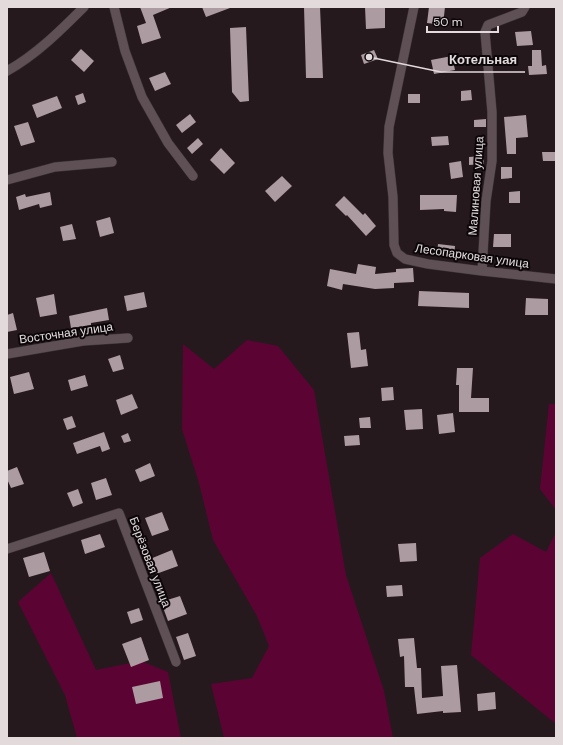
<svg xmlns="http://www.w3.org/2000/svg" width="563" height="745" font-family="'DM Sans',sans-serif">
<rect width="100%" height="100%" fill="#26191e"/>
<path fill="#5b0433" d="M247,340L278,346L314,390L346,575L384,691L393,738H224L211,684L252,678L269,646L257,616L213,540L199,483L182,429L183,344L214,369Z
M549,404H556V510L540,489Z
M556,532V724L471,655L480,558L513,534L546,552Z
M51,573L96,670L141,661L168,672L181,738H77L65,695L18,602Z"/>
<path fill="#ac9ba0" d="M140,7H172L153,15L161,38L142,44L137,26L146,23Z
M202,7H230V8L206,17Z
M304,7H320L323,78H306Z
M365,7H385V28L366,29Z
M429,7H445L443,25L427,23Z
M246,27L249,101L240,102L232,92L230,28Z
M531,31L533,45L517,46L515,32Z
M81,49L94,61L84,72L71,60Z
M374,50L378,59L364,64L361,55Z
M532,50H541L542,66L546,65L547,74L529,75L528,66H532Z
M452,56L455,70L434,74L431,60Z
M165,72L171,84L155,91L149,78Z
M471,90L472,100L461,101V91Z
M83,93L86,102L78,105L75,96Z
M408,94H420V103H408Z
M57,96L62,108L37,118L32,105Z
M190,114L196,122L182,133L176,125Z
M526,115L528,137L516,138V154H507L504,117Z
M486,119V127H474V120Z
M28,122L35,142L21,146L14,126Z
M448,136L449,145L432,146L431,137Z
M198,138L203,144L192,154L187,148Z
M221,148L235,163L224,174L210,160Z
M542,152H556V161H543Z
M483,156L484,164L469,165V157Z
M461,161L463,177L451,179L449,163Z
M501,167H512V178L501,179Z
M282,176L292,186L275,202L265,191Z
M520,191V203H509V192Z
M50,192L52,205L40,208L39,204L19,210L16,197L25,194L26,197Z
M420,195H457L456,212L444,211V209L420,210Z
M344,196L363,215L365,213L376,226L366,236L347,215L346,216L335,205Z
M110,217L114,233L100,237L96,221Z
M72,224L76,239L63,241L60,227Z
M494,234H511V247H493Z
M438,244L455,246L454,257L437,256Z
M358,264L376,267L375,274L396,272V269L413,268L414,282L394,283V288L375,289L343,284L342,290L327,286L330,269L356,274Z
M419,291L469,293V308L418,306Z
M144,292L147,307L127,311L124,296Z
M54,294L57,314L40,317L36,298Z
M526,298L548,299V315H525Z
M107,308L109,320L91,323V325L71,328L69,316Z
M13,313L17,330L7,332V315Z
M359,332L361,350L366,349L368,366L351,368L347,333Z
M120,355L124,369L113,372L108,359Z
M457,368H473L471,398H489V412H459V385H456Z
M29,372L34,389L14,394L10,377Z
M85,375L88,386L71,391L68,380Z
M393,387L394,400L382,401L381,388Z
M132,394L138,408L121,415L116,400Z
M422,409L423,429L406,430L404,410Z
M453,413L455,432L439,434L437,415Z
M72,416L76,427L67,430L63,419Z
M370,417L371,428H360L359,418Z
M104,432L110,449L102,452L100,446L77,454L73,443Z
M128,433L131,441L124,443L121,436Z
M359,435L360,445L345,446L344,436Z
M150,463L155,476L140,482L135,470Z
M17,467L24,484L11,488L7,479V471Z
M106,478L112,495L96,500L91,483Z
M78,489L83,503L73,507L67,493Z
M162,512L169,530L152,536L145,518Z
M100,534L105,547L85,554L81,540Z
M416,543L417,561L400,562L398,544Z
M172,550L178,566L156,574L150,559Z
M44,552L50,571L29,577L23,558Z
M402,585L403,596L387,597L386,586Z
M180,596L187,614L168,621L161,602Z
M139,608L143,620L131,624L127,612Z
M188,633L196,656L184,660L176,637Z
M141,637L149,660L131,667L122,644Z
M414,638L417,668H421L422,698L443,696L441,666L457,665L461,712L443,713V711L417,714L414,687H405L404,656L400,657L398,639Z
M160,681L163,698L136,704L132,687Z
M495,692L496,709L478,711L477,694Z"/>
<g fill="none" stroke-linecap="round" stroke-linejoin="round">
<defs>
<path id="minor" d="M114,7L125,51L142,97L168,143L193,176
M414,7L389,127L388,153L393,197L394,245L397,253L405,259L428,264L482,271L556,279
M7,71C36,55 61,30 84,7
M7,180L55,167L112,162
M482,271L486,201L492,161V112L485,32L488,25L522,12L525,7
M7,354L83,341L128,338
M7,549L119,513L176,662"/>
</defs>
<use href="#minor" stroke="#3d3437" stroke-width="10"/>
<use href="#minor" stroke="#5f5055" stroke-width="9"/>
</g>
<g text-anchor="middle" stroke-width="4" stroke-linejoin="round" paint-order="stroke">
<g font-size="12" fill="#e3dadc" stroke="#0b0608">
<text transform="translate(476 186) rotate(-86)" y="4">Малиновая улица</text>
<text transform="translate(472 256) rotate(8)" y="4">Лесопарковая улица</text>
<text transform="translate(66 333) rotate(-8)" y="4">Восточная улица</text>
<text transform="translate(150 562) rotate(69)" y="4">Берёзовая улица</text>
</g>
</g>
<path fill="none" stroke="#e3dadc" stroke-width="1.5" d="M369 57L441 72H525"/>
<circle fill="#e3dadc" stroke="#0b0608" stroke-width="1.5" cx="369" cy="57" r="4"/>
<g font-size="13" text-anchor="middle" font-weight="bold" fill="#e3dadc" stroke="#0b0608" stroke-width="4" stroke-linejoin="round" paint-order="stroke">
<text x="483" y="64">Котельная</text>
</g>
<rect width="563" height="745" fill="none" stroke="#e3dadc" stroke-width="16"/>
<path d="M427 26v6h71v-6" fill="none" stroke="#e3dadc" stroke-width="2"/>
<text x="433" y="26" font-size="12" fill="#e3dadc" stroke="#0b0608" stroke-width="3" paint-order="stroke">50 m</text>
</svg>
